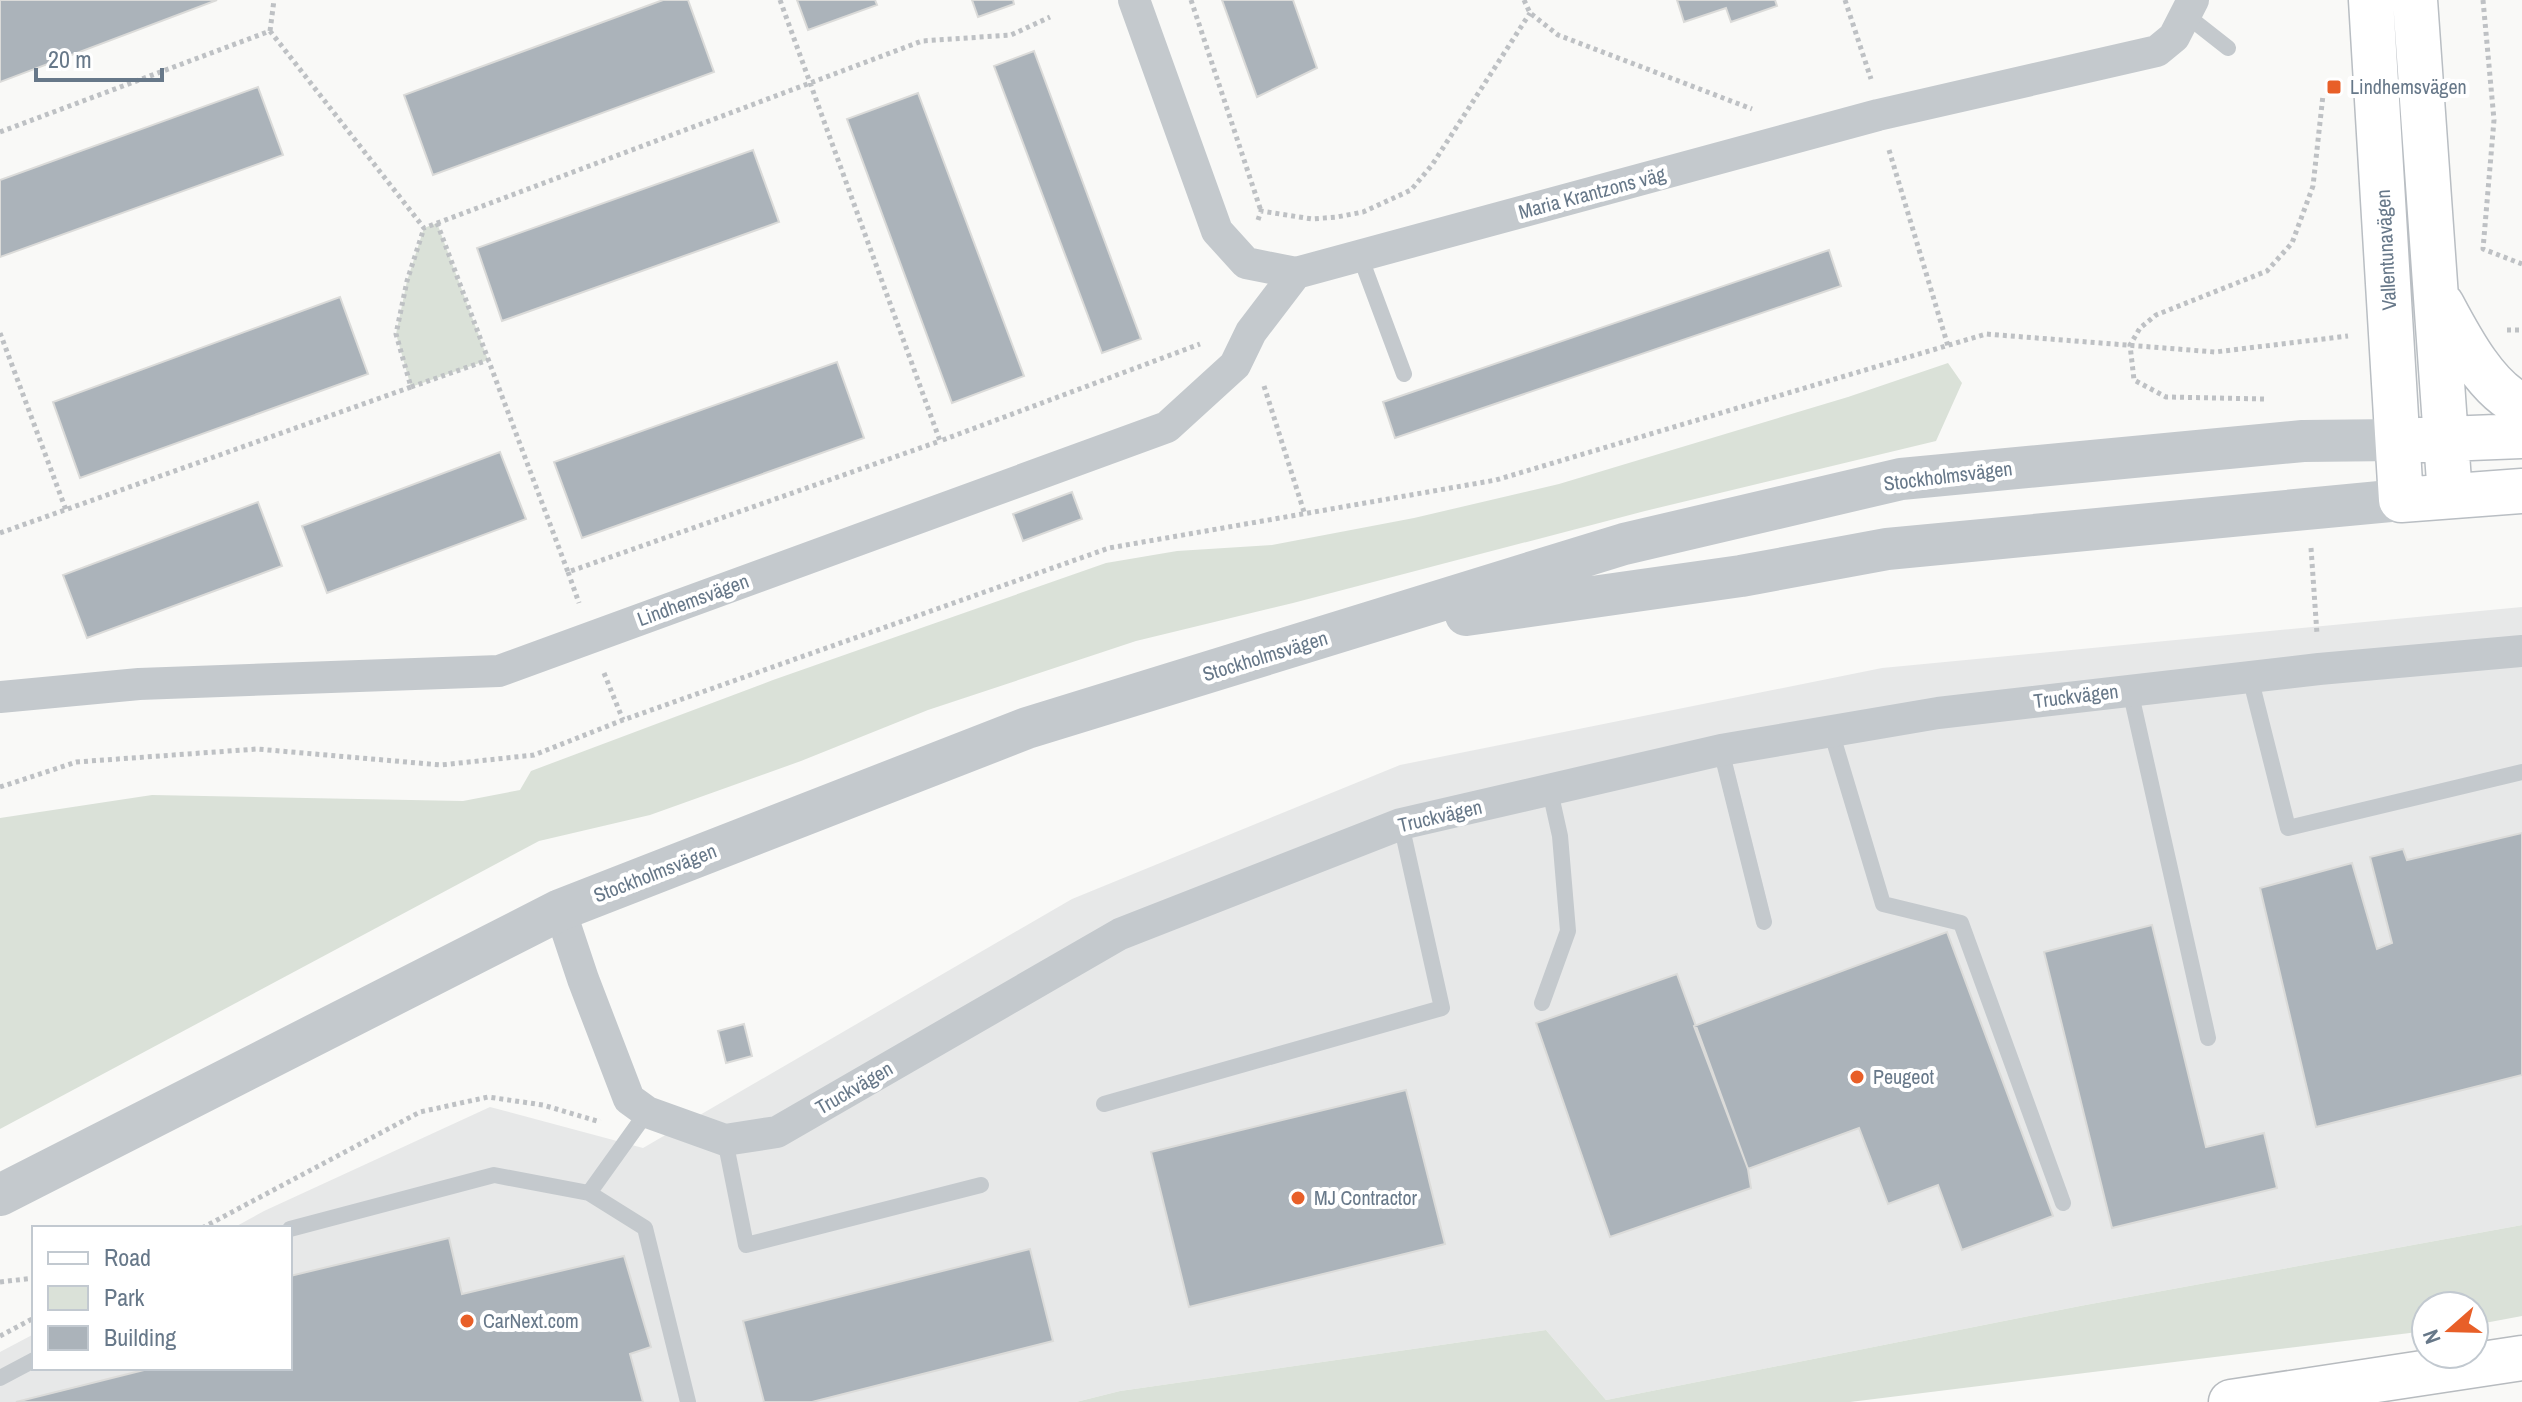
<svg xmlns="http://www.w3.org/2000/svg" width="2522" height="1402" font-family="'Archivo Narrow',sans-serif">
<rect width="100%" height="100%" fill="#f9f9f7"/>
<path fill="#e7e8e8" d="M2522,607V1225L2080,1306L1606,1400L1546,1330L1120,1391L1076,1402H0V1352L34,1334V1368H290V1228H233L264,1211L490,1107L643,1148L1072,899L1400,765L1882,668Z"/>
<path fill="#dae1d8" d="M437,223L488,360L411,387L396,334L407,281L424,228Z
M1948,363L1962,383L1936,441L1645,511L1293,603L1136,641L928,710L801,761L650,815L539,841L0,1129V818L152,795L463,801L520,790L531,771L773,680L1106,563L1177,551L1272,545L1414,518L1559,484L1848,397Z
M2522,1225V1316L2474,1325V1306H2426V1331L1850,1402H1076L1120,1391L1546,1330L1606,1400L2080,1306Z"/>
<path fill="#abb3ba" stroke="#dbdbd9" stroke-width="2" d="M0,0H217L0,82Z
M663,0H688L714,72L433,175L404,95Z
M797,0H875L877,5L808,30Z
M972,0H1013L1014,4L978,17Z
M1222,0H1293L1317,68L1257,97Z
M1677,0H1775L1777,6L1731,22L1726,8L1684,22Z
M1034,51L1141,339L1102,353L994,66Z
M258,87L283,155L0,257V180Z
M918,93L1024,376L952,403L847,119Z
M753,150L779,222L502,321L477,248Z
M1829,250L1841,286L1395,438L1383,402Z
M340,297L368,374L80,478L53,402Z
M837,362L864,438L582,538L554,462Z
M500,452L526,519L327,593L302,526Z
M1072,492L1082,519L1023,541L1013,514Z
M258,502L282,566L87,638L63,575Z
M2522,833V1075L2316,1127L2260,888L2352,863L2377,949L2392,943L2370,857L2403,849L2407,860Z
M2152,925L2206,1147L2264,1133L2277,1188L2112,1228L2044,952Z
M1947,932L2053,1216L1962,1250L1938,1185L1888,1204L1859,1128L1748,1169L1694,1026Z
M1677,974L1748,1169L1751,1188L1610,1237L1536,1023Z
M744,1024L752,1056L726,1063L718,1031Z
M1406,1090L1445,1244L1189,1307L1151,1152Z
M449,1238L462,1294L624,1256L651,1347L630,1354L643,1402H16L152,1368H290V1276Z
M1030,1249L1053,1341L812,1402H764L743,1321Z"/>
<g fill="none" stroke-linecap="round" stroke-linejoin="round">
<defs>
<path id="secondary" d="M2371,0L2401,500L2522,491
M2415,0L2450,496
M2442,305C2459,337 2487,391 2522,405
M2420,440L2522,436"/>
<path id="motorway" d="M2231,1402L2522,1358"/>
</defs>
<use href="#secondary" stroke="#b9bec3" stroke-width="47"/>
<use href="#motorway" stroke="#b7bbbf" stroke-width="47"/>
<path stroke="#bec1c4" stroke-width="5" stroke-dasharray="4 4" stroke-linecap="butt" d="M780,0L940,441L1200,344
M1191,0L1261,211
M1524,0L1530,13L1558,35L1752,109
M1845,0L1871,79
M2483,0L2494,120L2483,249L2522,264
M270,31L274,0
M0,132L270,31L424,228L922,41L1011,35L1050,17
M1889,150L1948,346
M1258,220L1261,211L1312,219L1337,217L1363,212L1411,190L1432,165L1530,13
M437,223L568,572L940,441
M2507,330H2522
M0,333L66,510
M1264,386L1305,515
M411,387L488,360
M2264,399L2166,397L2134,380L2130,345L2140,328L2156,315L2267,271L2292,243L2313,186L2323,95
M0,533L411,387L396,334L407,281L424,228
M2311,548L2317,634
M568,572L579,603
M604,673L623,720
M0,787L76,762L257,749L441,765L534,755L623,720L1109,548L1496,480L1986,334L2215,352L2348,336
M202,1228L420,1112L488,1097L543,1105L597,1121L600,1119
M0,1282L34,1278
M0,1336L34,1318"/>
<path stroke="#c4c9cd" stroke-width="16" d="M2186,15L2228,48
M1360,256L1404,374
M2250,677L2288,828L2522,772
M2130,690L2208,1038
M1831,731L1883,904L1961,923L2063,1203
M1721,750L1764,922
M1542,1003L1568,931L1560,836L1550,791
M1104,1104L1442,1008L1401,824
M725,1140L746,1245L981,1185
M589,1193L645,1228L688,1402
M290,1229L494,1175L589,1193L647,1112
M0,1378L34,1360"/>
<path stroke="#c4c9cd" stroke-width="32" d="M1134,0L1217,231L1246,263L1296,273L1878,115L2157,51L2174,37L2193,0
M0,697L139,684L499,671L1167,427L1235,365L1251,332L1296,273
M560,910L583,979L629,1099L647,1112L725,1140L777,1132L1120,934L1401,824L1721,750L1938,713L2319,669L2522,651"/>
<path stroke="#c4c9cd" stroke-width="42" d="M1466,615L1741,576L1887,549L2401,500
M0,1195L560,910L1027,728L1624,544L1901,479L2303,441L2397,440"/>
<use href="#secondary" stroke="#fff" stroke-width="44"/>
<use href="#motorway" stroke="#fff" stroke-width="44"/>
</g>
<g fill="#e85f28" stroke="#fff" stroke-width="3">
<rect x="2326" y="79" width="16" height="16" rx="4"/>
<circle cx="1857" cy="1077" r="8"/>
<circle cx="1298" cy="1198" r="8"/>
<circle cx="467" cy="1321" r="8"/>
</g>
<g text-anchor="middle" stroke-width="8" stroke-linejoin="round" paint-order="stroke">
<g font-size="20" fill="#677889" stroke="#fff" text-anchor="start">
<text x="2350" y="94">Lindhemsvägen</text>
<text x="1873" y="1084">Peugeot</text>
<text x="1314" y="1205">MJ Contractor</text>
<text x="483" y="1328">CarNext.com</text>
</g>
<g font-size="20" fill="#677889" stroke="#fff">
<text transform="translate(1592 193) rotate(-15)" y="7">Maria Krantzons väg</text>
<text transform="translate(2386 250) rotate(-93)" y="7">Vallentunavägen</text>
<text transform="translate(1948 476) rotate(-7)" y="7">Stockholmsvägen</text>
<text transform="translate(693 600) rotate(-20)" y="7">Lindhemsvägen</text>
<text transform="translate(1265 656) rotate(-17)" y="7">Stockholmsvägen</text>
<text transform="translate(2076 696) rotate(-7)" y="7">Truckvägen</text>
<text transform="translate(1440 816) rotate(-13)" y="7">Truckvägen</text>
<text transform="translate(655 873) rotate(-21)" y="7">Stockholmsvägen</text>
<text transform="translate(854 1088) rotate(-30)" y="7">Truckvägen</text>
</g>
</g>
<rect x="32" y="1226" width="260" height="144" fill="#ffffff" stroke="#c2c9d0" stroke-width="2"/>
<rect x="48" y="1252" width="40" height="12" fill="#ffffff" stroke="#c2c9d0" stroke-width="2"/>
<text x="104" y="1266" font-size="24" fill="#677889">Road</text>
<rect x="48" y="1286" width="40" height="24" fill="#dae1d8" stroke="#c2c9d0" stroke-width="2"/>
<text x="104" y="1306" font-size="24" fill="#677889">Park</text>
<rect x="48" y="1326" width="40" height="24" fill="#abb3ba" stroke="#c2c9d0" stroke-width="2"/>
<text x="104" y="1346" font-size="24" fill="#677889">Building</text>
<g transform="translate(2450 1330) rotate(250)"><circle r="38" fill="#ffffff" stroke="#c2c9d0" stroke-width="2"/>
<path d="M0-6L14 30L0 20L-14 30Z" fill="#e85f28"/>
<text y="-12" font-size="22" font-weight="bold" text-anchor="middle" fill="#677889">N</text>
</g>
<path d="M36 68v12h126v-12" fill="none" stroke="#677889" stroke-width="4"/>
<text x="48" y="68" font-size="24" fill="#677889" stroke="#ffffff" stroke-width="6" paint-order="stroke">20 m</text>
</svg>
